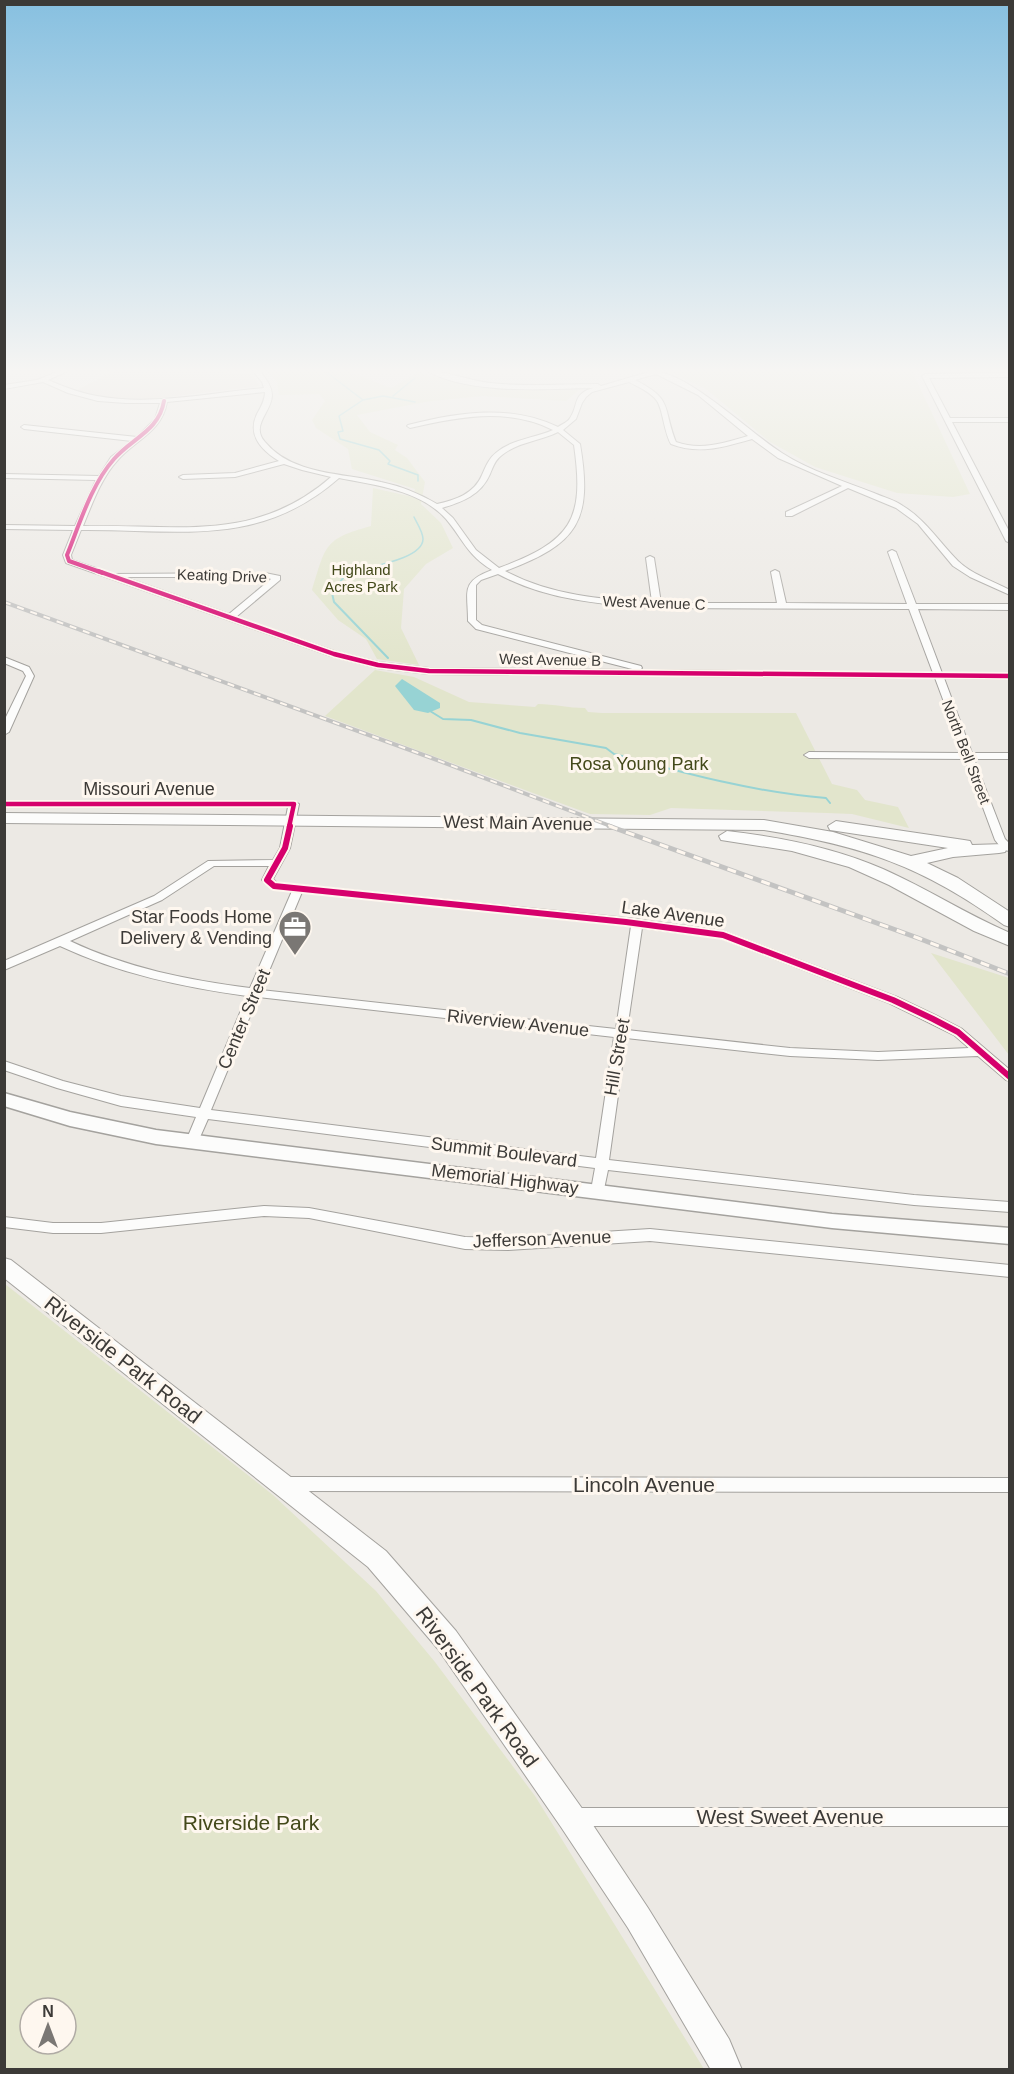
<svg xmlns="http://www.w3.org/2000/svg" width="1014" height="2074" font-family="Arial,sans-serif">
<rect width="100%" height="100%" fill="#ece9e4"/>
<path fill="#e3dbd2" d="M114,371H205L251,374L260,386L150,399L112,398L75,391Z"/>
<path fill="#e2e5cc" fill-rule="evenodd" d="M267,371H348L391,388L414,375L416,371H422V374L482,388L579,390L566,401L483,396L431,401L357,415L370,432L398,445L395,450L407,458L425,482L421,504L441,523L453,548L426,564L404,589L401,628L419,665L377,659L366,639L338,620L312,590C326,546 323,539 371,526L373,488L413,497L415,489L352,469L348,449L316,428L312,420L325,401L319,394L279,395L277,382Z
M668,371H912L970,494L953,497L897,493L815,467L770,442L706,389Z
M375,670L414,677L469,702L535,707L538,704C554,704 568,708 585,708L588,712L602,713H796L832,784L857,790L865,800L898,807L909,828L852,814L827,813L671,808L650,815L590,814L325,716Z
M931,953L1009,978V1055Z
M5,1284L273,1495L376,1591L435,1662L535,1796L704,2069H5ZM30,2008H66V2044H30Z"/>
<path fill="#97d3d4" d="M402,679L440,703V708L428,713L414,710L395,686Z"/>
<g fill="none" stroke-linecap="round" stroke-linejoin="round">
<path stroke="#97d3d4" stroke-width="1.5" d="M325,371L363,400L339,416L343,431L338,432L340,439L379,450L390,461L388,464L418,475V481
M393,396L415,378
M363,400L383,396L415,402
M349,573C365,567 423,560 423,539C423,532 417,523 414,517"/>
<path stroke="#97d3d4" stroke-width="2" d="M353,571L346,574L332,593L334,602L388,658
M430,711L443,719L471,720L520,733L606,748L614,754C684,773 753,792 826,798L830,803"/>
<defs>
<path id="minor" d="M59,371H68L48,380C64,387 80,393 97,396C151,406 209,393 264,388L262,382L253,371H260C265,378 272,386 272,395C272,412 250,425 265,442C292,475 343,473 381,482C401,486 420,494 437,504C455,500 474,494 482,475C486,466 489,458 497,452C513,439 535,438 553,430C507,407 458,417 410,428L407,426L408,425C458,412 510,404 558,427C562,424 568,422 570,418C579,405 572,394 593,388C545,389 470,395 427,371C448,371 469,381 491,383C526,387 562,384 598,384L601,386L652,371C687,371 750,433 782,453C810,471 844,481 874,493C883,497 895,500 903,506C926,520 939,542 958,561C971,574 993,581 1010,590V595L970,577L953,566L918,524L896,508L848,488L792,516H786V512L842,486L778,458L752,439C724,447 699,455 671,444C664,432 663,410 657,401C651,392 638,387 629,382L592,392L586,397L582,403L576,419L563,430L580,444C593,521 578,544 505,571C550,595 602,600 652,602L646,558L650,556L654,558L661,603H777L771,572L775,570L779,572L786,603L907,604L888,552L892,550L896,552L916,604H1010V610L918,609L942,673H1010V679L944,678L972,753H1010V759H974L1005,839L1010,844V851L1003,850L995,840L965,759L809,758L804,755L809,752L963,753L935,678L429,674L378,668L331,656L66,563L63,555L73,530L4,529V525L75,526L96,480L4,478V474L99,476L111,457L132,441L24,429L21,427L24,425L137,437L155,419L160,403H126L98,401L68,393L43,382L4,389V385L37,380ZM656,374L698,395L748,436C724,443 701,451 676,442C662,406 674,400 635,380ZM265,392C265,400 261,407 257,414C247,435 261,450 279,461L235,473L183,475L179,477L183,479L235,477L284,464L302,470L331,477C254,544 176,524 83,526C92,504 102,477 117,461C135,440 162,432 167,402ZM558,432L574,445C585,521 571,541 499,568L476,550L453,518L442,508C462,502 481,495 490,474C493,467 495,460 502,455C518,442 540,441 558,432ZM339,478C375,485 420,490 446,519C463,539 467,555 492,570C460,582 468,591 468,621L476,629L636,670L429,668L378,662L337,652L236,617L280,580V576L265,573L113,574L72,560L71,555L81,530C179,529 258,549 339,478ZM498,574C546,600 603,605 657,608L909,609L933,673L640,670L642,668L641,666L482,625L476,620V585L481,580ZM124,577H265L271,579L229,614Z
M1010,373V377L929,378L950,418H1010V422H952L1010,533V543L1006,541L922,376L925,374Z
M4,657L29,667L34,676L9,732L4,735V721L26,676L23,671L4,663Z
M4,801H294L299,804L290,848L273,879L277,883L637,919L723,931L897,997L937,1016L962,1029L1010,1070V1081L1006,1080L978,1056L878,1060L790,1056L626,1038L609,1160L914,1195L1010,1202V1212L914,1205L608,1170L603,1194L598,1195L593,1194L591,1190L595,1168L208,1119L197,1144H187L186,1141L196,1117L121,1106L57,1088L4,1070V1061L63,1081L121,1096L200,1108L247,996C182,987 120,974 60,946L4,970V961L154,896L208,861L273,860L280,848L288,807H4ZM214,866H269L262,880C270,890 279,890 292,891L250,988C188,980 127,968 70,941L162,900ZM302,892L631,926L616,1029L261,990ZM642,928L721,938L889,1003L954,1035L969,1048L878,1052L790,1048L627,1030ZM258,997L614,1037L596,1158L211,1110Z
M264,1206L309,1208L465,1237L508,1238L650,1229L1010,1265V1277L650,1241L508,1250L465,1249L309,1218L264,1216L101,1233H53L4,1227V1217L53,1223H101Z
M285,1477L1010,1478V1492L285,1491L279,1489L277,1484L279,1479Z
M573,1808H1010V1826H573L566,1824L564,1817L566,1810Z"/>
<path id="tertiary" d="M4,1093L70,1112L156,1130L832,1214L1010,1228V1244L832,1228L156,1144L70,1126L4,1106Z"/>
<path id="secondary" d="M4,1258L11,1260L386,1551L456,1631L581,1807L648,1908L729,2039L742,2070H711L628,1928L561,1827L438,1649L368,1567L4,1278Z"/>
<path id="primary" d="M4,813L764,820L833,832L911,856L948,848L830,830L828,826L836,821L964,840L970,841L972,845L1005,844L1007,848L1005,852L999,853L953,857L927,863L958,878L1010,912V927L1004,925C922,866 863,846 764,830L4,823Z
M727,831C780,837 833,847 883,869C926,888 966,914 1010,933V946L974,931L889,885L849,867L792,851L721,840L719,836Z"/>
</defs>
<use href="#minor" stroke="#a4a29e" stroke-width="2"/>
<use href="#tertiary" stroke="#a4a29e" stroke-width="3"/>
<use href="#secondary" stroke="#a4a29e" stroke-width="2"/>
<use href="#primary" stroke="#a4a29e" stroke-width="2"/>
<use href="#minor" fill="#fcfcfb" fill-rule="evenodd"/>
<use href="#tertiary" fill="#fcfcfb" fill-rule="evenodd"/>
<use href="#secondary" fill="#fcfcfb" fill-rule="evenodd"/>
<use href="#primary" fill="#fcfcfb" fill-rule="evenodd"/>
<defs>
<path id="rail-far1" d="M4,602L429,757L613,827"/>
<path id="rail" d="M609,826L918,938L1010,974"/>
</defs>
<use href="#rail-far1" stroke="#c3c3c2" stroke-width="4"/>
<use href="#rail" stroke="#c3c3c2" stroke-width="5"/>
<use href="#rail-far1" stroke="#fef7ef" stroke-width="2" stroke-dasharray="7" stroke-linecap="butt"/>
<use href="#rail" stroke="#fef7ef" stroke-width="3" stroke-dasharray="9" stroke-linecap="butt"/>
<defs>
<path id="cycleway-far2" d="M103,573L69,561L67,555C80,523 91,485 114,459C132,438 159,431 164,401"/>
<path id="cycleway-far1" d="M98,571L334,654L378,665L429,671L1010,676
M4,804H294L289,827"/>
<path id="cycleway" d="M290,826L285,848L267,880L274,886L626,922L723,935L893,1000L933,1019L958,1032L1010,1077"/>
</defs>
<use href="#cycleway-far2" stroke="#fef7ef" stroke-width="6"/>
<use href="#cycleway-far1" stroke="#fef7ef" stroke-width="8"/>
<use href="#cycleway" stroke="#fef7ef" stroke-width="10"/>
<use href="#cycleway-far2" stroke="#d6006c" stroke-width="4"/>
<use href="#cycleway-far1" stroke="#d6006c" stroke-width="4.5"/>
<use href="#cycleway" stroke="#d6006c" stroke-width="6"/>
</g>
<linearGradient id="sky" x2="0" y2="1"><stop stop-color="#87c0e0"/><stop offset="0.56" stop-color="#f6f5f3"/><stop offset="1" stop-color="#f6f5f3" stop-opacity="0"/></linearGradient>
<rect width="1014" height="662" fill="url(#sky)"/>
<defs>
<symbol id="office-pin" viewBox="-11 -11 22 30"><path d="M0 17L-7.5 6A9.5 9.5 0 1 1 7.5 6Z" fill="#7a7774" stroke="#fef7ef"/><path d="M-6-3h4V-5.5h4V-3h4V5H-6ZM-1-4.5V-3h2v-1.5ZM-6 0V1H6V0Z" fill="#fff"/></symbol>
</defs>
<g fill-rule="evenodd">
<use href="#office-pin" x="276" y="908" width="38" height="52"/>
</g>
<g text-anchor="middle" stroke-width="6" stroke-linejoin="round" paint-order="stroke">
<g font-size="15" fill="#43491a" stroke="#fef7ef">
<text x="361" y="575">Highland<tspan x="361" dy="17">Acres Park</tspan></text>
</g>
<g font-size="15" fill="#3c3a37" stroke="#fef7ef">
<text transform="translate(222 576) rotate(2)" y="5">Keating Drive</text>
<text transform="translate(654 603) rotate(2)" y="5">West Avenue C</text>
<text transform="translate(550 660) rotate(1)" y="5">West Avenue B</text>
<text transform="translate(966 752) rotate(69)" y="5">North Bell Street</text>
</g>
<g font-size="18" fill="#43491a" stroke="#fef7ef">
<text x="639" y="770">Rosa Young Park</text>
</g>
<g font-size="18" fill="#3c3a37" stroke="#fef7ef">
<text x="149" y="795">Missouri Avenue</text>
<text transform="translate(518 823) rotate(1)" y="6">West Main Avenue</text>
<text transform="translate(673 914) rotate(8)" y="6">Lake Avenue</text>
<text transform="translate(244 1019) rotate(-67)" y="6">Center Street</text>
<text transform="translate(518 1023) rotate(6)" y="6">Riverview Avenue</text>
<text transform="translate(617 1057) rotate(-80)" y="6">Hill Street</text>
<text transform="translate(504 1152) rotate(7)" y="6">Summit Boulevard</text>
<text transform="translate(505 1179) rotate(7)" y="6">Memorial Highway</text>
<text transform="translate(542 1239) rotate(-2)" y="6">Jefferson Avenue</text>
</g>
<g font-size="18" fill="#3c3a37" stroke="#fef7ef" text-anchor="end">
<text x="272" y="923">Star Foods Home<tspan x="272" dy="21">Delivery &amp; Vending</tspan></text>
</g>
<g font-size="21" fill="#3c3a37" stroke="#fef7ef">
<text transform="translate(123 1360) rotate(38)" y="7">Riverside Park Road</text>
<text x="644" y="1492">Lincoln Avenue</text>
<text transform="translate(477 1687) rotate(54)" y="7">Riverside Park Road</text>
<text x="790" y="1824">West Sweet Avenue</text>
</g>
<g font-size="21" fill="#43491a" stroke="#fef7ef">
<text x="251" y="1830">Riverside Park</text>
</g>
</g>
<rect width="1014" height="2074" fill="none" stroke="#3c3a37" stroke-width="12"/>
<g transform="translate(48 2026)"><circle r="28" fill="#fef7ef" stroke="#b0aba5" stroke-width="1.5"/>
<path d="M0-4.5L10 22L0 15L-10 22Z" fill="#7a7774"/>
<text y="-9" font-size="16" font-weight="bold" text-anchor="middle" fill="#3c3a37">N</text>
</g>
</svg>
